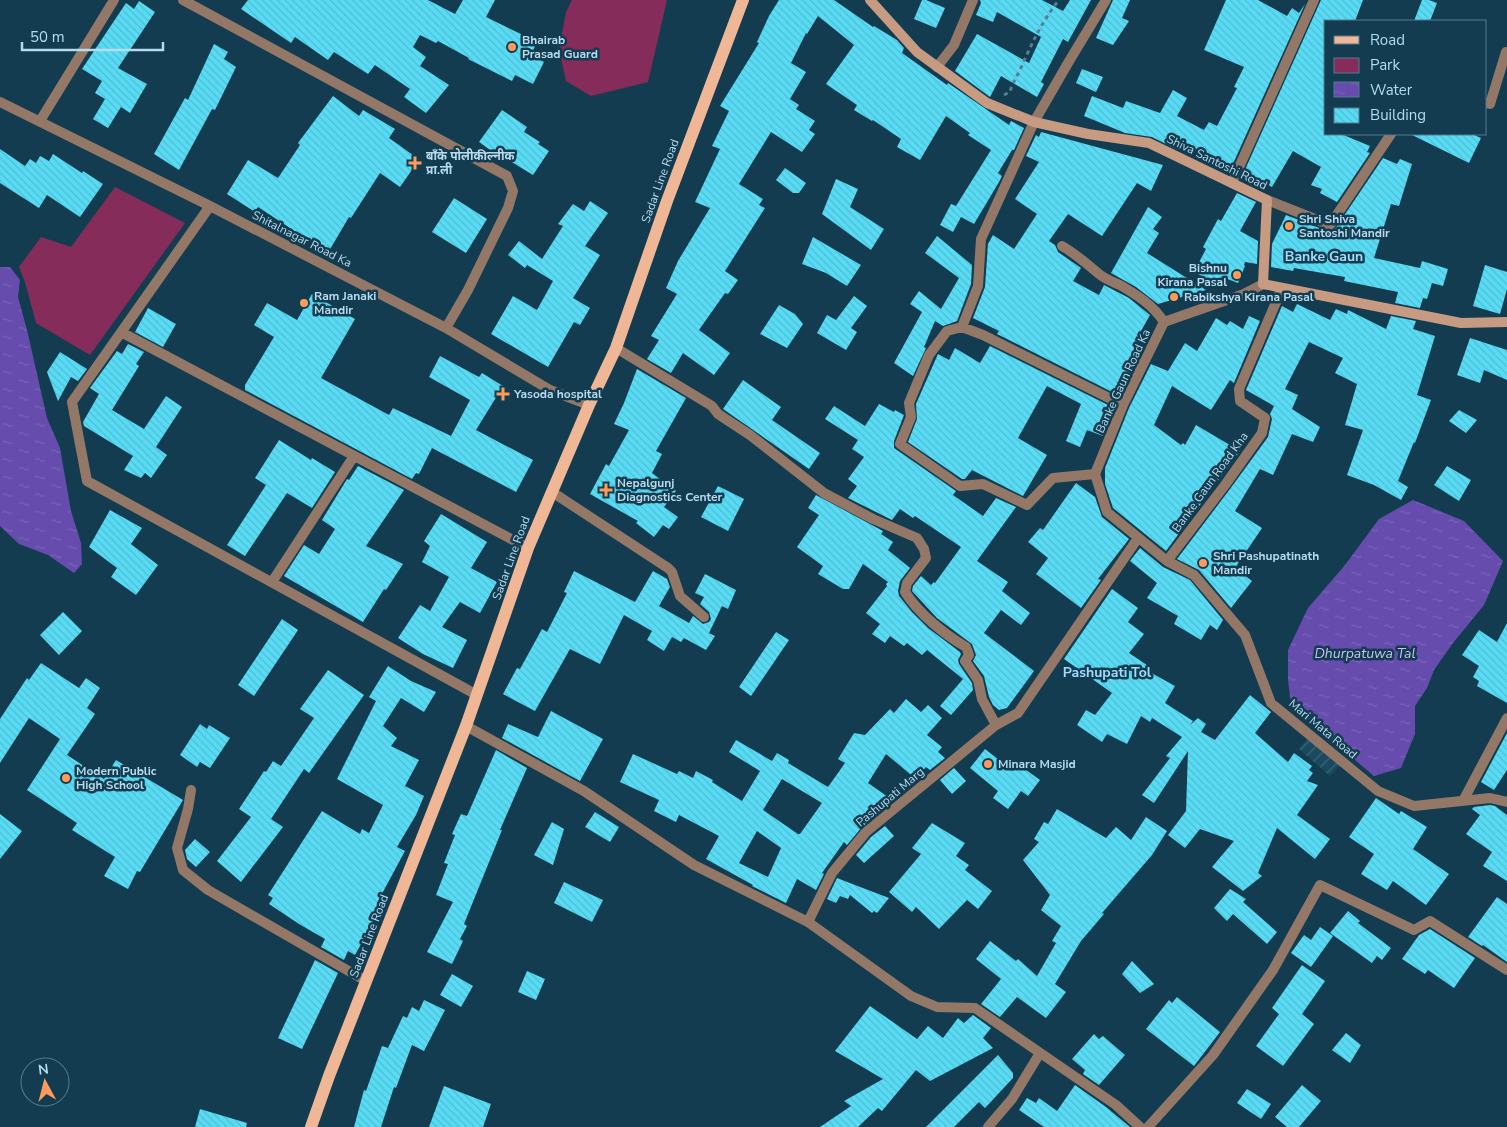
<svg xmlns="http://www.w3.org/2000/svg" width="1507" height="1127" font-family="'Nunito Sans','Noto Sans Devanagari',sans-serif">
<defs>
<pattern id="industrial-furrows" width="10" height="10" patternUnits="userSpaceOnUse" patternTransform="scale(1.25)"><rect width="10" height="10" fill="#1b4a60"/><path d="M-1 1l2-2M0 10L10 0M9 11l2-2" fill="none" stroke="#3a6477"/></pattern>
<pattern id="water-ripples" width="26" height="14" patternUnits="userSpaceOnUse" patternTransform="scale(1.25)"><rect width="26" height="14" fill="#654cad"/><path d="M2 4q2-2 4 0t4 0M15 11q2-2 4 0t4 0" fill="none" stroke="#7965b9"/></pattern>
<pattern id="building-back-hatch" width="6" height="6" patternUnits="userSpaceOnUse" patternTransform="scale(1.25)"><rect width="6" height="6" fill="#58dcf5"/><path d="M-1 5l2 2M0 0l6 6M5-1l2 2" fill="none" stroke="#51bdd2"/></pattern>
</defs>
<rect width="100%" height="100%" fill="#133c50"/>
<path fill="url(#industrial-furrows)" d="M1309,737L1341,764L1330,776L1299,749Z"/>
<path fill="#862c5a" d="M572,0H667L648,82L591,96L566,81L559,49L566,12Z
M115,187L185,223L90,355L36,323L25,282L19,267L41,237L71,247Z"/>
<path fill="url(#water-ripples)" d="M0,267H10L20,280L18,297L27,330L47,418L60,448L71,511L81,543L82,564L74,573L48,555L19,544L0,526Z
M1413,500L1464,521L1503,561L1484,605L1453,643L1434,670L1427,688L1415,706V734L1401,768L1374,776L1304,717L1291,704L1288,680V650L1308,608L1345,565L1379,519Z"/>
<path fill="url(#building-back-hatch)" fill-rule="evenodd" d="M248,0H428L455,14L463,0H495L486,17L537,42L531,55L544,62L533,84L515,75L512,81L468,59L469,58L438,41L436,43L420,35L413,47L426,57L420,66L449,85L426,113L404,97L410,89L375,65L368,74L334,52L328,60L295,37L291,43L241,9Z
M779,0H834L873,27L874,26L897,40L904,48L902,53L947,85L948,83L1009,125L1011,121L1024,128L1014,150H1012L998,173L1002,176L999,182L974,224L961,217L953,232L940,225L951,204L956,206L991,150L968,135L970,133L946,116L920,160L897,147L901,139L873,120L872,121L854,110L857,105L826,84L854,45L818,16L807,34L806,33L791,63L806,72L790,99L799,105L796,109L815,121L809,130L815,134L802,152L771,132L739,184L763,199L759,205L765,208L725,271L738,280L728,294L725,293L699,330L730,353L714,375L683,353L671,373L647,359L659,340L651,336L677,294L666,288L678,261L710,208L695,202L720,149L712,146L729,111L720,106L759,43L757,42L769,16Z
M922,0H926L945,8L936,28L914,19Z
M980,0H1042L1063,11L1070,0H1091L1068,42L1063,39L1041,82L1044,84L1037,97L1001,76L990,97L955,71L977,34L1029,63L1041,37L997,12L993,22L976,15L981,3Z
M1113,0H1130L1122,18L1129,21L1113,45L1096,38Z
M1226,0H1258L1287,16L1292,8L1299,13L1305,4L1232,166L1182,143L1178,150L1152,137L1125,133L1084,116L1092,96L1123,108L1126,101L1160,113L1173,90L1187,98L1177,116L1204,130L1209,122L1217,126L1237,88L1234,87L1244,67L1204,50Z
M1321,0H1363L1355,21H1326V134H1341L1370,146L1367,152L1370,153L1337,202L1320,193L1322,189L1311,185L1321,167L1293,151L1272,187L1267,184L1263,191L1244,181L1248,175L1244,172Z
M1422,0H1429L1437,3L1430,21H1414Z
M139,1L155,12L118,68L147,84L130,113L121,107L108,128L93,119L105,99L95,93L102,81L82,69L126,3L134,9Z
M214,44L228,52L224,59L236,67L215,110L212,109L179,170L154,154L185,98L188,100Z
M1082,69L1103,77L1096,92L1076,83Z
M333,96L359,116L363,110L395,129L389,138L417,158L414,162L416,164L400,187L380,173L351,218L349,217L329,251L296,232L258,207L255,212L227,194L248,160L278,178L300,145L298,143Z
M502,110L527,127L524,132L540,142L538,144L549,151L533,175L505,158L504,160L479,142Z
M1041,132L1163,165L1151,191L1137,183L1102,236L1068,214L1049,241L1055,245L1058,252L1081,268L1073,281L1099,295L1104,285L1129,298L1150,315L1136,340L1138,341L1132,355L1138,358L1120,396L997,334L999,331L973,318L985,287L988,244L993,235L1014,249L1037,214L1015,199L1039,162L1026,156L1036,135L1039,137Z
M1410,134H1472L1481,138L1469,163Z
M0,149L25,166L30,159L36,163L40,156L49,161L53,154L82,173L83,171L103,184L80,217L47,195L39,208L0,183Z
M1383,158L1397,164L1400,159L1412,164L1399,206L1391,204L1374,258L1420,268L1422,261L1448,269L1443,286L1432,283L1427,299L1423,298L1420,308L1395,303L1398,292L1344,281L1345,277L1294,268L1293,271L1271,267L1272,244L1286,215L1327,231L1333,232Z
M785,168L806,183L799,193H793L776,180Z
M836,179L858,189L850,207L884,229L871,250L822,214Z
M1237,193L1256,202L1240,231L1258,241L1257,264L1245,262L1244,265L1245,266L1238,283L1222,277L1218,285L1194,272L1206,249L1203,247L1218,219L1221,221Z
M454,198L487,219L466,253L432,232Z
M590,201L608,213L585,246L600,255L573,298L590,308L580,325L574,322L548,367L491,334L513,296L537,310L553,281L527,265L525,268L508,255L519,241L542,259L563,226L558,224L573,204L584,211Z
M1148,207L1162,217L1153,229L1159,233L1147,253L1206,290L1158,304L1136,287L1111,273Z
M937,236L972,265L971,284L957,321L943,326L935,321L924,347L926,348L913,376L894,363L922,312L910,304L919,291L941,309L959,278L925,253Z
M813,237L861,265L847,286L826,273L802,264Z
M1485,265L1507,272V289L1500,314L1473,306Z
M312,294L355,319L321,378L389,415L393,408L451,436L470,400L429,377L440,356L479,377L482,373L503,386L476,430L533,460L516,492L432,448L419,474L416,473L412,479L245,390V385L274,337L254,325L267,303L297,320Z
M854,296L867,306L851,328L857,332L846,350L817,333L827,315L836,320Z
M1297,304L1330,320L1336,309L1347,314L1348,310L1386,329L1391,316L1416,321L1413,329L1435,336L1417,395L1431,400L1415,443L1414,442L1398,481L1408,487L1401,500L1374,485L1347,475L1363,430L1345,425L1357,384L1335,373L1343,358L1309,342L1285,389L1298,395L1292,409L1320,427L1313,442L1292,434L1273,475L1260,469L1235,511L1262,528L1235,568L1252,581L1231,608L1199,570L1177,559L1230,489L1268,437L1272,419L1270,414L1274,406L1246,390L1282,306L1293,312Z
M779,305L795,314L803,324L787,348L760,334Z
M148,308L176,324L163,347L135,332Z
M1249,316L1260,321L1234,383L1230,380L1211,410L1172,386L1154,425L1181,445L1183,443L1185,445L1196,425L1240,451L1166,551L1113,508L1105,484V468L1129,408L1151,364L1168,371L1185,343L1197,351L1216,318L1227,325L1230,321L1243,329Z
M1470,338L1507,350V380L1484,370L1480,383L1457,375Z
M128,344L144,352L136,364L139,366L112,410L144,429L166,396L182,407L156,447L167,455L151,478L145,473L141,478L124,470L133,456L84,426L83,422L99,394L90,388L117,351L122,354Z
M990,346L1114,408L1103,436L1087,430L1080,447L1066,441L1081,404L1047,386L1018,438L1047,455L1023,496L972,470L965,479H962L908,442L917,419L916,404L938,354L949,360L955,348L980,363Z
M60,352L87,369L78,381L71,377L58,401L47,372Z
M637,369L686,398L656,451L662,454L652,473L676,491L664,507L678,517L669,529L663,525L654,537L636,523L638,521L590,494L606,464L609,466L629,430L614,424L624,403Z
M743,380L781,407L772,420L820,453L809,469L723,409Z
M879,404L894,412L895,410L904,415L894,441V448L956,491L953,495L983,516L996,498L1016,507L977,561L1008,582L1002,591L1030,613L1021,625L1001,610L984,633L1034,671L1007,708L999,710L993,705L989,697L984,676L973,661L976,655L972,644L937,618L912,591L913,586L921,576L931,585L934,582L935,583L961,547L915,516L913,518L900,509L892,520L848,498L857,486L848,479L864,457L852,449L858,440L825,419L834,406L865,426Z
M1459,410L1477,420L1466,433L1449,421Z
M279,440L311,460L312,458L335,472L312,508L287,493L245,556L227,545L266,485L255,478Z
M358,466L404,490L366,546L403,564L386,590L384,589L363,622L284,576L304,545L319,554L335,529L322,520L347,479L349,480Z
M1447,466L1471,480L1459,501L1434,485Z
M1076,483L1095,497L1102,517L1129,539L1098,579L1101,580L1081,608L1036,574L1048,558L1028,542L1040,528L1043,530Z
M718,486L744,499L728,531L701,517Z
M816,495L883,531L881,534L893,542L888,550L910,568L900,581L898,591L899,596L912,612L928,628L960,652L961,654L958,660L959,664L972,683L973,690L951,715L940,706L963,679L927,650L922,655L907,643L904,646L890,636L885,643L872,634L880,624L866,613L887,586L886,584L888,582L863,564L849,589H843L818,574L823,566L797,547L819,515L808,508Z
M110,510L142,528L131,544L158,565L136,595L111,577L117,568L89,547Z
M441,514L487,542L471,568L497,582L480,613L460,602L442,627L467,640L453,668L423,654L398,638L420,605L430,611L449,577L422,562L430,546L424,541Z
M1140,548L1163,567L1190,580L1223,620L1217,630L1210,625L1201,640L1174,624L1178,616L1147,598L1157,583L1130,561Z
M574,571L635,602L653,571L667,579L670,587L659,606L689,623L693,616L703,624L709,622L711,619L709,612L700,604L704,597L695,593L705,574L736,590L728,609L722,606L709,633L715,636L706,650L684,638L681,642L672,637L664,651L647,640L652,631L624,615L600,664L570,649L535,711L503,694L517,668L520,669L542,629L547,632L567,593L564,592Z
M1112,589L1138,608L1128,622L1144,634L1129,653L1150,667L1148,671L1175,686L1165,703L1193,721L1190,725L1198,718L1206,724L1201,732L1215,740L1250,695L1271,712L1255,733L1288,762L1294,753L1312,766L1309,770L1313,773L1307,781L1318,785L1297,815L1330,839L1315,859L1277,828L1258,873L1262,876L1243,891L1212,867L1234,841L1200,829L1185,848L1168,835L1186,811L1188,751L1154,803L1142,795L1170,758L1166,756L1182,737L1152,718L1150,722L1141,716L1127,744L1107,734L1102,742L1077,725L1086,710L1095,715L1112,693L1064,659Z
M63,612L82,631L59,655L40,635Z
M282,619L298,630L254,696L238,685Z
M1507,623V703L1477,686L1479,681L1473,677L1479,666L1462,655L1479,630L1497,642Z
M776,632L789,640L751,696L739,687Z
M41,663L79,688L86,678L100,688L87,708L95,714L67,755L104,779L116,760L183,800L140,872L137,871L128,889L104,876L115,857L72,830L77,823L27,790L60,739L29,718L0,763V719L27,678L29,680Z
M388,666L411,681L436,692L424,712L401,698L383,726L397,738L391,746L419,760L405,786L424,796L416,815L397,847L405,851L377,903L382,906L355,955L348,951L344,960L321,947L325,939L299,924L269,904L273,898L268,895L322,811L360,834L362,829L369,833L383,805L337,779L376,701L369,697Z
M328,670L364,695L309,773L304,769L271,819L283,827L241,882L217,861L251,817L239,809L264,771L266,772L273,761L281,766L314,718L300,709Z
M906,699L921,712L928,705L942,718L927,735L942,747L938,752L945,758L930,770L926,767L916,779L886,754L868,783L891,799L885,807L862,827L847,845L844,842L822,873L824,874L816,890L797,879L786,903L752,886L753,885L706,859L719,836L679,815L676,822L654,811L659,800L620,782L633,754L677,774L679,771L693,778L696,771L713,780L712,782L742,801L760,771L729,752L736,740L772,761L777,753L789,760L788,763L828,787L845,763L838,759L854,733L865,735L890,709L894,713ZM782,779L822,803L800,834H798L763,810ZM757,831L781,848L768,877L739,863Z
M551,711L603,739L580,781L502,738L508,724L538,737Z
M200,724L207,729L209,725L230,738L210,768L200,762L197,767L180,755Z
M1507,733V770L1494,790L1481,782Z
M985,749L1013,771L1018,764L1040,780L1028,796L1021,791L1008,809L993,798L998,791L970,768Z
M496,750L527,768L500,830H502L464,924L467,926L460,939L463,941L452,964L427,952L453,902L436,895L448,864L444,863L455,835L452,834L461,814L467,816Z
M954,768L966,781L952,794L940,780Z
M1376,798L1399,814L1401,811L1427,827L1413,849L1449,874L1426,905L1393,881L1387,890L1361,874L1374,854L1349,837Z
M1490,805L1495,806L1507,815V881L1483,866L1492,852L1466,834L1480,815L1472,809L1474,807Z
M1057,809L1106,838L1116,827L1131,840L1146,817L1167,831L1152,855L1102,913L1104,914L1081,941L1055,984L1066,992L1046,1018L1017,997L1000,1017L981,1004L1001,979L976,959L990,941L1016,961L1018,959L1037,976L1056,943L1052,941L1061,926L1041,910L1050,895L1023,860L1039,842L1034,839L1044,822L1048,824Z
M595,812L619,827L610,842L585,827Z
M0,814L22,831L0,859Z
M552,822L564,829L553,865L534,855Z
M932,823L965,843L956,856L969,865L965,870L992,891L978,909L967,900L939,929L916,907L912,912L889,892L921,854L912,848Z
M885,826L894,836L864,863L856,855L871,837Z
M195,839L210,852L196,867L187,859L185,850Z
M837,878L855,885L889,898L877,913L874,911L872,913L850,895L848,899L840,896L836,903L827,899Z
M564,882L603,900L592,922L554,903Z
M1230,889L1246,899L1243,902L1277,932L1267,944L1233,914L1227,921L1214,908Z
M1497,897L1507,904V962L1483,945L1482,946L1468,937Z
M1348,911L1360,921L1358,923L1391,948L1382,960L1377,956L1372,963L1330,933Z
M1320,927L1333,936L1311,967L1291,953L1304,935L1311,940Z
M1430,929L1475,958L1454,988L1428,970L1425,974L1402,959L1419,935Z
M315,960L338,973L302,1049L278,1038Z
M1132,961L1154,984L1140,993L1122,974Z
M1302,965L1325,981L1302,1014L1314,1024L1283,1066L1256,1046L1279,1014L1272,1008Z
M527,971L545,979L536,1000L518,992Z
M452,974L473,986L461,1007L440,995Z
M1177,997L1220,1032L1194,1066L1146,1029L1169,1000L1172,1003Z
M424,1000L445,1010L424,1051L412,1045L396,1088L394,1087L381,1127H354L364,1090L366,1091L382,1046L388,1048L403,1016L407,1018L412,1007L419,1011Z
M870,1006L917,1039L928,1026L943,1038L958,1018L964,1023L973,1015L991,1028L983,1038L993,1048L930,1081L916,1070L882,1111L878,1108L858,1127H820L851,1106L844,1101L883,1079L835,1051Z
M1346,1033L1361,1045L1350,1063L1332,1050Z
M1094,1034L1099,1039L1103,1036L1125,1055L1099,1085L1083,1074L1085,1070L1072,1059Z
M998,1055L1013,1073V1078L985,1108L979,1102L954,1127H926Z
M1075,1085L1106,1107L1130,1127H1044L1019,1110L1027,1098L1036,1103L1039,1098L1057,1111Z
M1302,1085L1321,1101L1299,1127H1287L1275,1117Z
M444,1086L491,1104L483,1127H429Z
M1247,1089L1271,1104L1261,1119L1237,1103Z
M200,1109L247,1123L246,1127H195Z"/>
<g fill="none" stroke-linecap="round" stroke-linejoin="round">
<path stroke="#577e92" stroke-width="3" stroke-dasharray="4 4" stroke-linecap="butt" d="M1004,95L1010,92C1012,84 1016,78 1020,70C1031,45 1042,21 1059,0"/>
<path stroke="#947867" stroke-width="10" d="M1486,103L1490,104L1506,52L1507,53
M1267,200L1330,225L1391,134
M191,790L188,809L177,848L183,870L208,890L366,981
M808,922L911,996L937,1007L975,1008L1116,1105L1140,1127
M988,1127L1012,1099L1040,1053
M1148,1127L1213,1055L1273,970L1320,885L1414,930L1430,921L1507,970"/>
<path stroke="#947867" stroke-width="10" d="M183,0L507,176L513,191L508,208L468,290L446,328
M937,67L954,45L973,0
M0,102L210,206L446,328L550,390L589,405
M40,121L114,0
M1232,183L1314,0
M210,206L72,402L87,481L477,695
M1062,246C1076,254 1087,264 1099,274C1105,279 1113,282 1120,285C1137,295 1153,305 1164,322
M1263,284L1244,294L1164,322L1123,405L1095,474L1107,512L1167,561L1194,575L1245,635L1271,703L1378,791L1414,806L1490,798L1507,802
M962,327L978,286L981,239L1034,122L1068,63L1106,0
M121,332L528,548
M616,348L712,406L718,414L750,435L824,493L873,519L917,538L924,549L926,558L907,583L905,592C919,614 944,634 966,647L969,655L965,661L978,680L982,699L996,725
M1095,474L1053,478L1027,505L983,484L960,486L900,444L911,417L909,403L929,355L947,331L962,327L983,335L1123,405
M552,492L668,568L672,572L680,596L704,617
M1167,561L1225,485L1262,433L1265,418L1240,401L1239,389L1282,288
M272,582L354,456
M466,726L584,791L694,865L808,922L832,873L866,832L996,725L1018,713L1138,538
M1464,799L1507,718"/>
<path stroke="#c79b81" stroke-width="10" d="M870,0L917,52L987,103L1034,122L1088,134L1149,143L1267,200L1263,284L1461,323L1507,322"/>
<path stroke="#efb795" stroke-width="12" d="M311,1127L329,1076L466,726L528,548L589,405L616,348L667,201L743,0"/>
</g>
<g fill="#ff9b5a" stroke="#133c50" stroke-width="2">
<circle cx="512" cy="47" r="5"/>
<path d="M412.5 155.5h5v5h5v5h-5v5h-5v-5h-5v-5h5z"/>
<circle cx="1289" cy="226" r="5"/>
<circle cx="1237" cy="275" r="5"/>
<circle cx="1174" cy="297" r="5"/>
<circle cx="304" cy="303" r="5"/>
<path d="M500.5 386.5h5v5h5v5h-5v5h-5v-5h-5v-5h5z"/>
<path d="M603.5 482.5h5v5h5v5h-5v5h-5v-5h-5v-5h5z"/>
<circle cx="1203" cy="563" r="5"/>
<circle cx="988" cy="764" r="5"/>
<circle cx="66" cy="778" r="5"/>
</g>
<g text-anchor="middle" stroke-width="5" stroke-linejoin="round" paint-order="stroke">
<g font-size="12" font-weight="bold" fill="#b6daee" stroke="#133c50" text-anchor="start">
<text x="522" y="44">Bhairab<tspan x="522" dy="14">Prasad Guard</tspan></text>
<text x="426" y="160">बाँके पोलीकील्नीक<tspan x="426" dy="14">प्रा.ली</tspan></text>
<text x="1299" y="223">Shri Shiva<tspan x="1299" dy="14">Santoshi Mandir</tspan></text>
<text x="1227" y="272" text-anchor="end">Bishnu<tspan x="1227" dy="14">Kirana Pasal</tspan></text>
<text x="314" y="300">Ram Janaki<tspan x="314" dy="14">Mandir</tspan></text>
<text x="1184" y="301">Rabikshya Kirana Pasal</text>
<text x="514" y="398">Yasoda hospital</text>
<text x="617" y="487">Nepalgunj<tspan x="617" dy="14">Diagnostics Center</tspan></text>
<text x="1213" y="560">Shri Pashupatinath<tspan x="1213" dy="14">Mandir</tspan></text>
<text x="998" y="768">Minara Masjid</text>
<text x="76" y="775">Modern Public<tspan x="76" dy="14">High School</tspan></text>
</g>
<g font-size="12" fill="#b6daee" stroke="#133c50">
<text transform="translate(1217 162) rotate(26)" y="4">Shiva Santoshi Road</text>
<text transform="translate(660 181) rotate(-70)" y="4">Sadar Line Road</text>
<text transform="translate(302 239) rotate(27)" y="4">Shitalnagar Road Ka</text>
<text transform="translate(1123 381) rotate(-65)" y="4">Banke Gaun Road Ka</text>
<text transform="translate(1210 482) rotate(-54)" y="4">Banke Gaun Road Kha</text>
<text transform="translate(511 558) rotate(-70)" y="4">Sadar Line Road</text>
<text transform="translate(1323 729) rotate(40)" y="4">Mari Mata Road</text>
<text transform="translate(890 797) rotate(-40)" y="4">Pashupati Marg</text>
<text transform="translate(369 936) rotate(-69)" y="4">Sadar Line Road</text>
</g>
<g font-size="14" font-weight="bold" fill="#a0dcfc" stroke="#133c50">
<text x="1324" y="261">Banke Gaun</text>
<text x="1107" y="677">Pashupati Tol</text>
</g>
<g font-size="14" font-style="italic" fill="#c8c0f3" stroke="#133c50">
<text x="1365" y="658">Dhurpatuwa Tal</text>
</g>
</g>
<rect x="1324" y="20" width="162" height="115" fill="#133c50" stroke="#547b8f"/>
<rect x="1334" y="36" width="25" height="8" fill="#efb795" stroke="#547b8f"/>
<text x="1370" y="45" font-size="15" fill="#b6daee">Road</text>
<rect x="1334" y="58" width="25" height="15" fill="#862c5a" stroke="#547b8f"/>
<text x="1370" y="70" font-size="15" fill="#b6daee">Park</text>
<rect x="1334" y="82" width="25" height="15" fill="url(#water-ripples)" stroke="#547b8f"/>
<text x="1370" y="95" font-size="15" fill="#b6daee">Water</text>
<rect x="1334" y="108" width="25" height="15" fill="url(#building-back-hatch)" stroke="#547b8f"/>
<text x="1370" y="120" font-size="15" fill="#b6daee">Building</text>
<g transform="translate(45 1082) rotate(353)"><circle r="24" fill="#133c50" stroke="#547b8f"/>
<path d="M0-4L9 19L0 12L-9 19Z" fill="#ff9b5a"/>
<text y="-8" font-size="14" font-weight="bold" text-anchor="middle" fill="#b6daee">N</text>
</g>
<path d="M22 42v8h141v-8" fill="none" stroke="#b6daee" stroke-width="2.5"/>
<text x="30" y="42" font-size="15" fill="#b6daee" stroke="#133c50" stroke-width="4" paint-order="stroke">50 m</text>
</svg>
